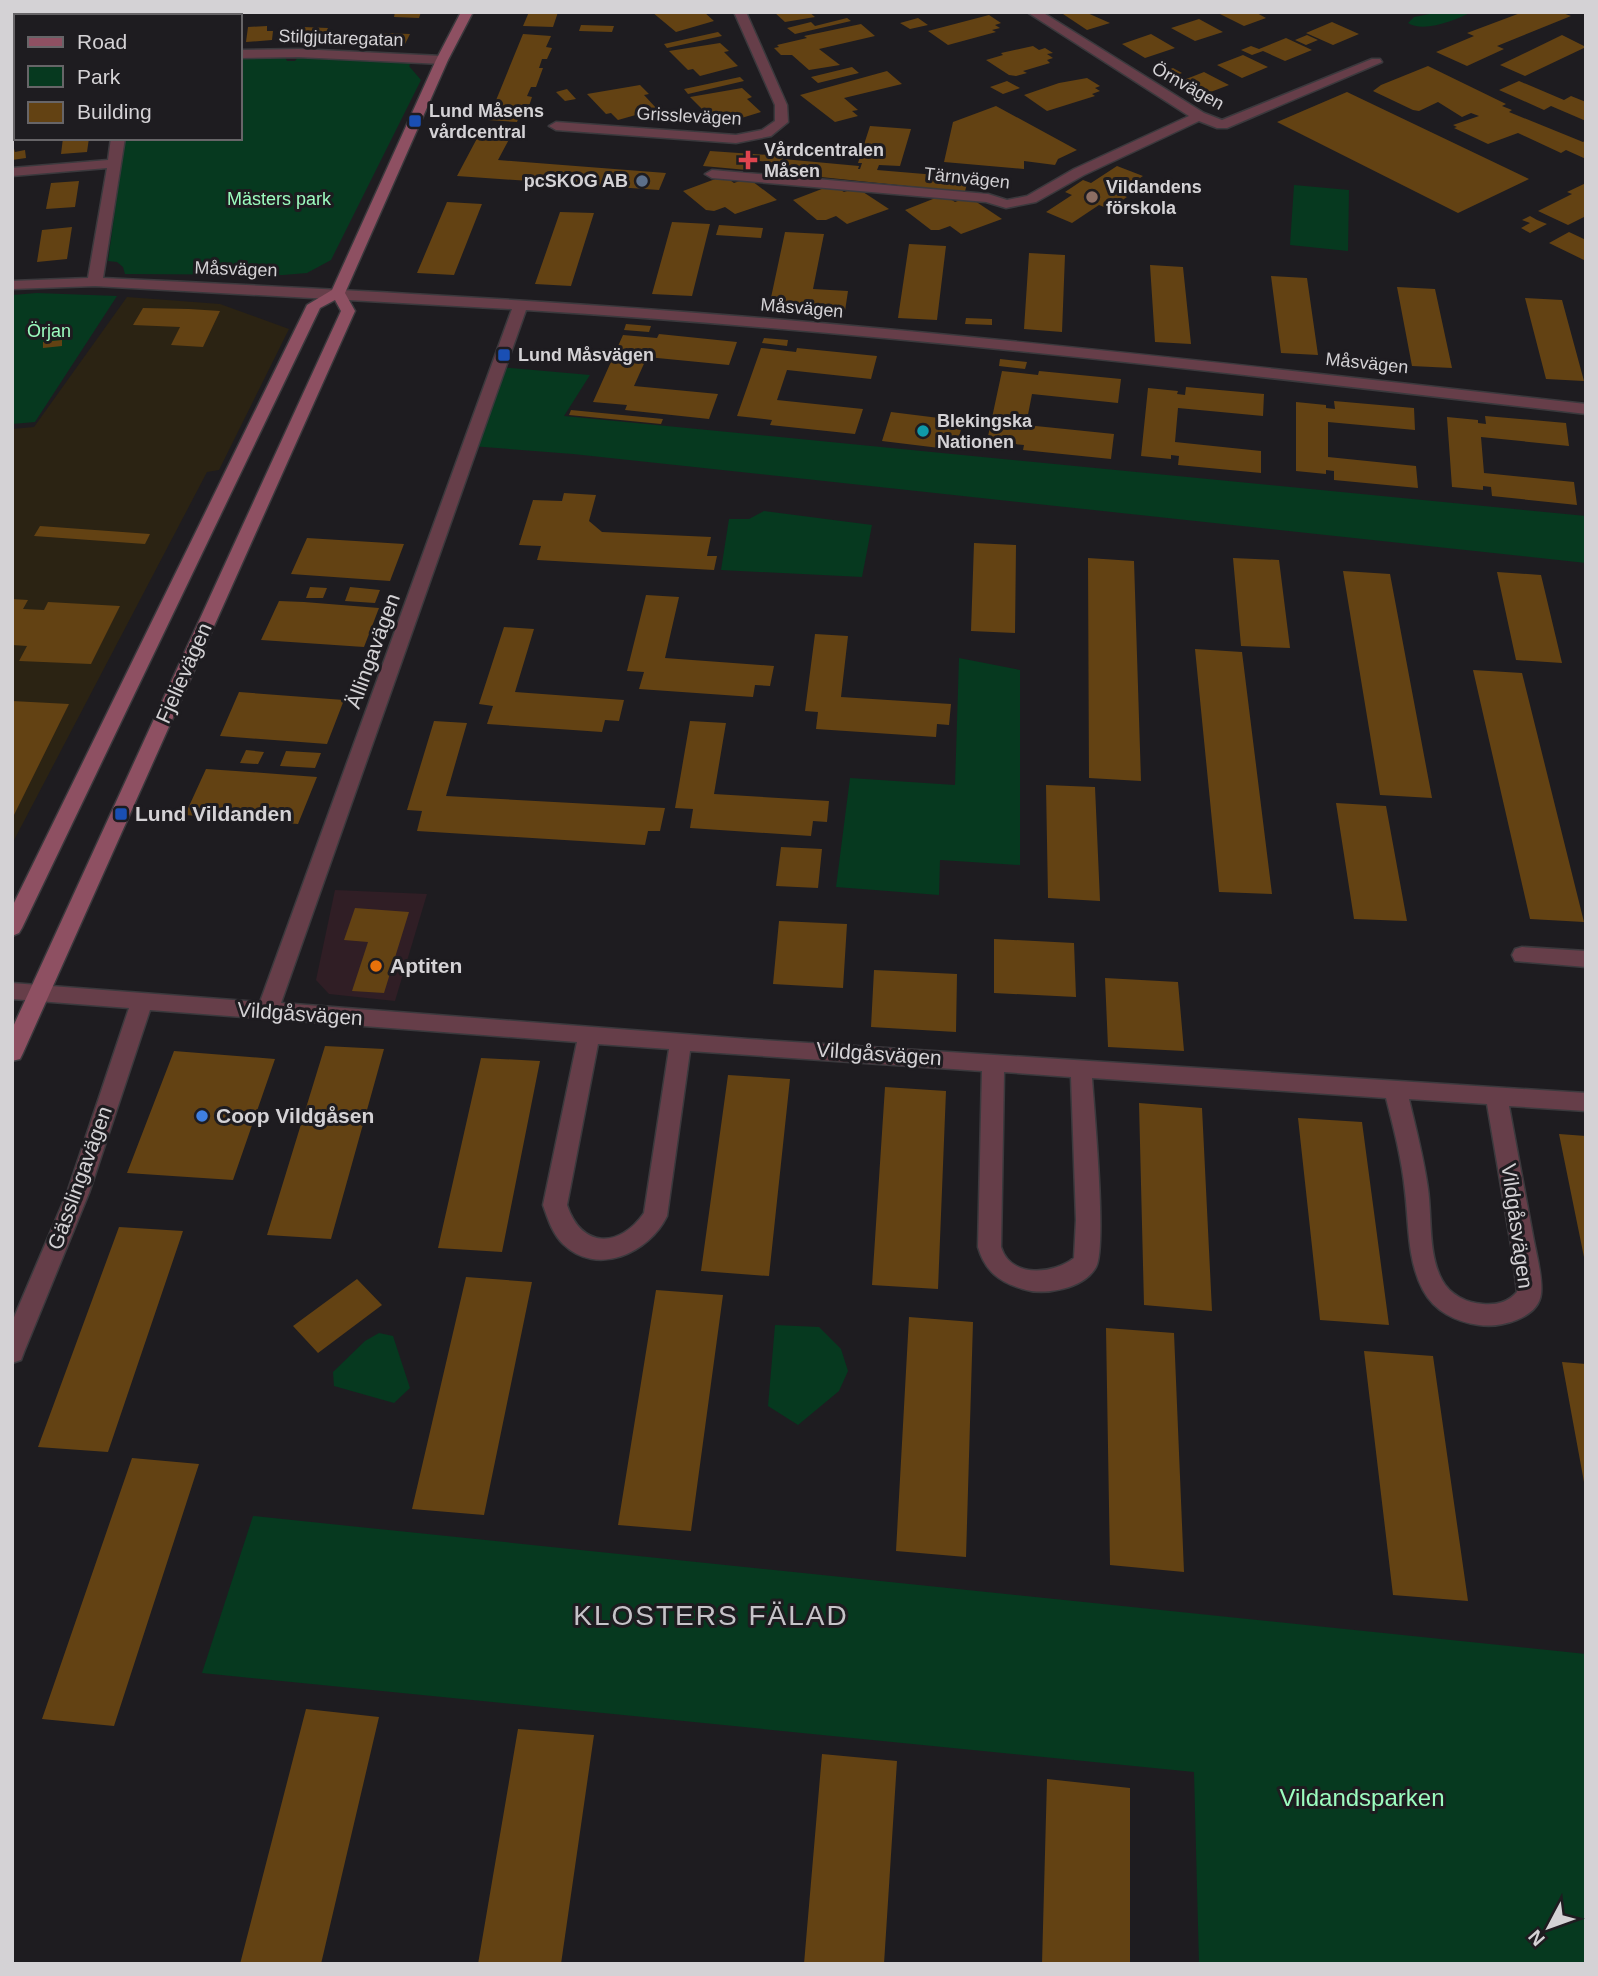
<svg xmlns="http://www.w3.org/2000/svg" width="1598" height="1976" font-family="Helvetica,sans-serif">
<rect width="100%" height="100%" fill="#1e1c20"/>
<path fill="#301e25" d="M335,890L427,894L395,1001L329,994L316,980Z"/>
<path fill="#2b2313" d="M127,297L220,304L289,329L219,470L207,472L12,844V429L34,427Z"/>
<path fill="#06391f" d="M1440,12H1472C1456,20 1424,33 1408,23L1414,17Z
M285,57L287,61H295L298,57L412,62L409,66L421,80L331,260L307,273L283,275L125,274L123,267L117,262L108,261L125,138H240V59Z
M1294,185L1349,190L1348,251L1290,245Z
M37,293L117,296L35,422L12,424V295Z
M499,367L590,375L564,416L1586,516V563L573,454L471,446Z
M764,511L872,525L862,577L721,570L729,519H749Z
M959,658L1020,670V865L940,860L939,895L836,887L850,778L955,785Z
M775,1325L819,1327L841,1349L848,1371L839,1391L798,1425L768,1406Z
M379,1333L393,1336L410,1388L394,1403L334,1386L333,1372L365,1341Z
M253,1516L1586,1654V1964H1199L1194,1772L202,1673Z"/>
<path fill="#634213" d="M395,12H421L419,18L394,17Z
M529,12H558L553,27L523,26Z
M652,12H704L714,21L676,32Z
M774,12H809L815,17L785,22Z
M1060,12H1085L1110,23L1087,30Z
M1224,12H1255L1266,18L1244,26L1220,14Z
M1523,12H1560L1571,16L1497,46L1504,49L1467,66L1436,52L1474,36L1467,33Z
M989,15L1001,23L995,25L1000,28L992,30L996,32L948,45L928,31Z
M847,18L851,21L795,34L787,28L811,22L815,26Z
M918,18L928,25L910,29L900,23Z
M1199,19L1223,32L1195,41L1171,28Z
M1332,22L1359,34L1333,45L1306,33Z
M861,24L875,36L819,49L840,65L809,70L792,55H781L774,48L779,47L777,45L807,38L804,36Z
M581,25L614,26L612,32L579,31Z
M267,26V31H273L272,40L246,42L248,27Z
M303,27L328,28L322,40L297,39Z
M718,32L722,36L667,48L664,44Z
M383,33L410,34L405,44L378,43Z
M523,34L551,36L546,47L552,48L547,59H542L539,68H543L536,87H531L527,96L532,97L528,109H522L517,122L488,120Z
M1151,34L1175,48L1145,58L1122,44Z
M1307,35L1318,40L1306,45L1295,40Z
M1562,35L1586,47L1525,76L1500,65Z
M1286,38L1312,50L1285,61L1263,51L1252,55L1241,50L1251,46L1259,49Z
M720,43L729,51L724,52L738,66L700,76L693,69L688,70L669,51Z
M1033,46L1039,50L1045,48L1053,53L1047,54L1053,58L1047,60L1050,63L1023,71L1027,73L1016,76L1009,75L986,60L1003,55L1001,53Z
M1243,55L1268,67L1242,78L1217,65Z
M1428,66L1506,104L1502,106L1512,110L1509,112L1583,142L1586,140V159L1566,150L1561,153L1518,133L1488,144L1454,128L1457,127L1453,125L1479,116L1471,113L1462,117L1438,102L1419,111L1413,110L1373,91L1381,85Z
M852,67L859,73L818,83L811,77Z
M1173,68L1182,73L1169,78L1160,73Z
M887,71L902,84L844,98L858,110L852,111L858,116L835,122L800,95Z
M1204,72L1229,85L1200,96L1176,83Z
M740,77L744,81L688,94L684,89Z
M1087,78L1100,86L1095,88L1100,91L1092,94L1095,96L1047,111L1024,95L1059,83Z
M1007,81L1020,88L1003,94L990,87Z
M1519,81L1564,100L1571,96L1586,102V121L1551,106L1544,110L1499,90Z
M640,85L649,94L644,95L657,109L618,120L611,113L606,114L587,94Z
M742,88L752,97L747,99L761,112L722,124L714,116L710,117L690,97Z
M567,89L576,99L565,101L556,92Z
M1347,92L1529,179L1458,213L1277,122Z
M996,106L1077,150L1058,159L1055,165L1024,161V169L944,162L953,122Z
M870,126L911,129L900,166L879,165L877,170L960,177L958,183L967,184L964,195L954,194L955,191L773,172L776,163L751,160L747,170L703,166L710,151L784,156L783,159L859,166L858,169H860L862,163H858Z
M482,129L513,132L498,160L666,173L659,190L457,176Z
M63,138H89L87,152L61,154Z
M12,142L15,152L25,150L26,158L12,160Z
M1117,166L1143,176L1117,193L1127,197L1109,209L1099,205L1072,223L1046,212L1072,195L1065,192L1083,180L1091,183Z
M718,178H727L734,183L748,178L777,200L735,214L725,207L714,211L706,210L683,191Z
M79,181L75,207L46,209L51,183Z
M1586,183V216L1568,225L1538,211L1572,194L1567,192Z
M827,187H836L844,192L857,188L889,209L847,224L836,216L826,220H817L793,200Z
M938,197H947L955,202L969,197L1002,219L961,234L950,226L939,230H931L905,210Z
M447,202L482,204L454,275L417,273Z
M560,212L594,213L571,286L535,284Z
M1530,216L1537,220L1547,224L1530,233L1521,228L1530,223L1522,220Z
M672,222L710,224L692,296L652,294Z
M719,225L763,228L761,238L716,235Z
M72,227L67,259L37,262L42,230Z
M785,232L824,234L813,289L848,291L845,311L769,307Z
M1569,232L1586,240V261L1549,243Z
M909,244L946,246L937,320L898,318Z
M1029,253L1065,255L1062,332L1024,329Z
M1150,265L1183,267L1191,344L1155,342Z
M1271,276L1307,278L1318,355L1281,353Z
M1397,287L1435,289L1452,368L1412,366Z
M1525,298L1562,300L1584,381L1546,379Z
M143,308L189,309L220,311L203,347L171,345L180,327L133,325Z
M966,318L992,319V325L965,324Z
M626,324L651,326L649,332L624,330Z
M659,334L737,342L729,365L647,357L634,386L718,394L709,419L625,410L627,405L593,402L623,335L657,338Z
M764,338L788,340L787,346L762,343Z
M62,340V346L43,348V342Z
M761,348L796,352L797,348L877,356L871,379L787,370L777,400L863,409L855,434L770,425L772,420L737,416Z
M1000,359L1027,362L1025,369L999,366Z
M1002,371L1038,375L1039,371L1121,379L1118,403L1032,394L1026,425L1114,434L1111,459L1023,450L1024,445L987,441Z
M1186,387L1264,394L1263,416L1178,408L1175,442L1261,451V473L1178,465L1179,456L1171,455V459L1141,456L1148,388L1178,391L1177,394L1185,395Z
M1334,401L1414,408L1415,430L1328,422V457L1416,466L1418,488L1334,480V471L1326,470V474L1296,471V402L1326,405V408L1335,409Z
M571,410L663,419L661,424L569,415Z
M891,412L963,421L956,450L882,441Z
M1485,416L1566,423L1569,446L1481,437L1484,473L1574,482L1577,505L1492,496L1491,487L1483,486V490L1452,487L1447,417L1478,420V423L1486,424Z
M564,493L596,495L589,521L602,532L711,537L707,556H717L714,570L537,560L541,546L519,545L533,500L562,501Z
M40,526L150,534L145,544L34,536Z
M307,538L404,544L390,581L291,574Z
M974,543L1016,545L1015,633L971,631Z
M1088,558L1134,561L1141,781L1089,778Z
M1233,558L1279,560L1290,648L1241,646Z
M1343,571L1390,574L1432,798L1380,795Z
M1497,572L1541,575L1562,663L1516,660Z
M310,587L327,588L323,598H306Z
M350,587L380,590L375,603L345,601Z
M646,595L679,597L665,658L774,666L770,686L755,685L753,697L639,689L644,672L627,671Z
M12,599L28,600L23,609L44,610L48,602L120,606L91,664L19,661L27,646L12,645Z
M279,601L304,602L379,608L364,647L261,640Z
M504,627L534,629L515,692L624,700L619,721L605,720L602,732L487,724L493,706L479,704Z
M815,634L848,636L841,697L951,704L949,725L937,724L936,737L816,729L818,712L805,711Z
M1195,649L1242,652L1272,894L1219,892Z
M1473,670L1522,673L1584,922L1530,919Z
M239,692L344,700L327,744L220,736Z
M12,701L69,704L12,819Z
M434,721L467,723L446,796L665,808L660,831H648L645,845L417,831L422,811L407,810Z
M690,721L726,723L714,794L829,801L827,822L813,821L811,836L690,828L693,809L675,808Z
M246,750L264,752L258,764L240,763Z
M286,751L321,753L315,768L280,766Z
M206,769L236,771L317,777L298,824L185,815Z
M1046,785L1095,787L1100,901L1048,898Z
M1336,803L1386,806L1407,921L1354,919Z
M781,847L822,849L818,888L776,886Z
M355,908L409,912L384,993L352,991L368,942L344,940Z
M779,921L847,924L843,988L773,984Z
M994,939L1074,943L1076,997L994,993Z
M874,970L957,974L956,1032L871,1027Z
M1105,978L1178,982L1184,1051L1108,1047Z
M325,1046L384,1049L331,1239L267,1235Z
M174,1051L275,1059L233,1180L127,1173Z
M481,1058L540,1061L502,1252L438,1248Z
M728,1075L790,1079L769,1276L701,1271Z
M885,1087L946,1091L938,1289L872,1285Z
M1139,1103L1202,1108L1212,1311L1144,1305Z
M1298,1118L1362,1122L1389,1325L1320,1320Z
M1559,1134L1586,1136V1262H1585Z
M119,1227L183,1231L108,1452L38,1447Z
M466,1277L532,1282L484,1515L412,1509Z
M357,1279L382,1305L318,1353L293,1326Z
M656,1290L723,1295L691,1531L618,1525Z
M909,1317L973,1322L966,1557L896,1551Z
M1106,1328L1174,1333L1184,1572L1110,1565Z
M1364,1351L1433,1356L1468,1601L1393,1595Z
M1562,1362L1586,1364V1482H1584Z
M132,1458L199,1464L114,1726L42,1719Z
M306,1709L379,1717L321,1964H240Z
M518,1729L594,1735L561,1964H478Z
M822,1754L897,1761L884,1964H804Z
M1047,1779L1130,1788V1964H1042Z"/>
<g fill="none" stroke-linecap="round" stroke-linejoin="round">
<defs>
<path id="street" d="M126,12H138V16H126Z
M734,12H746L787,105L788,122L771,136L736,143L556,130L549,126L556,122L736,135L762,130L775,121V105Z
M1027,12H1042L1204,113L1222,120L1372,59H1380L1382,62L1227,128H1217L1199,121L1084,175L1036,202L1006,208L986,202L712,178L705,174L712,170L988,194L1007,200L1027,196L1074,169L1189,116Z
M298,49L442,56L448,60L442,64L298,57L240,58V50Z
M12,74H16V82H12Z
M111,138H125L103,278C335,289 566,301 797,321C1060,344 1323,374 1586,404V414C1233,373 880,332 526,310L281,1003L748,1039L1586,1093V1111L1509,1106C1517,1149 1525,1193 1533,1236C1536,1253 1543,1277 1541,1294C1538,1319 1499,1328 1479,1325C1456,1322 1434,1311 1423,1290C1407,1260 1409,1224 1405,1191C1402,1160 1394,1129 1386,1098L1092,1078C1094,1109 1107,1247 1096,1267C1084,1289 1044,1296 1023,1289C999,1282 985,1271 978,1247L982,1071L690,1051L667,1216C649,1253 597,1277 563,1244C552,1233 548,1219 543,1205L577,1042L150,1010L89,1193L24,1352L21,1360L12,1363V1322L67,1193L129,1008L12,999V983L260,1002L512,309L95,286L12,289V281L88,278L107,168L12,176V168L108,160ZM598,1044L669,1049L644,1213C619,1249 581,1248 567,1205ZM1004,1072L1071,1077L1076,1220L1074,1258C1054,1274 1011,1279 1001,1247ZM1409,1099L1487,1104L1512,1251L1517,1292C1507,1303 1496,1305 1483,1304C1467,1303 1450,1295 1442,1280C1428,1254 1432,1218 1428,1189C1424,1159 1416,1129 1409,1099Z
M1522,947L1586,951V967L1515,961L1512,955L1515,949Z"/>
<path id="secondary" d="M461,12H473L448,60L345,293L355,311L23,1053L20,1059L12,1061V1029L341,311L335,300L320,308L22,928L19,933L12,936V907L307,305L332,290L436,60Z"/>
</defs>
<use href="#street" stroke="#3b393d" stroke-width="3"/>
<use href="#secondary" stroke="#3b393d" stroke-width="3"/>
<use href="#street" fill="#663e49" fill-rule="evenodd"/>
<use href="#secondary" fill="#8e5062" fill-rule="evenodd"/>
</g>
<g fill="#1a4fb4" stroke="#1e1c20" stroke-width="2.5">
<rect x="408" y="114" width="14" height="14" rx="3.5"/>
<rect x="497" y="348" width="14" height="14" rx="3.5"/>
<rect x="114" y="807" width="14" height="14" rx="3.5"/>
</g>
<path fill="#e0444e" stroke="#1e1c20" stroke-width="2.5" d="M744.5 149.5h7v7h7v7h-7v7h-7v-7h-7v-7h7z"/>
<circle fill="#5c6f8a" stroke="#1e1c20" stroke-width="2.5" cx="642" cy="181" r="7"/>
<circle fill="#8d6e63" stroke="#1e1c20" stroke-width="2.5" cx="1092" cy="197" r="7"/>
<circle fill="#0f9aa8" stroke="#1e1c20" stroke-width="2.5" cx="923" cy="431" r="7"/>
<circle fill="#e8710a" stroke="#1e1c20" stroke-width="2.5" cx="376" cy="966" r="7"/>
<circle fill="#3f7fe0" stroke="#1e1c20" stroke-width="2.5" cx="202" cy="1116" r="7"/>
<g text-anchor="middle" stroke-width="6" stroke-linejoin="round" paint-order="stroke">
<g font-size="18" fill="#d4d2d5" stroke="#1e1c20">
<text transform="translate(341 38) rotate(2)" y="6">Stilgjutaregatan</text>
<text transform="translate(1188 86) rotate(29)" y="6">Örnvägen</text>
<text transform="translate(689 116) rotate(3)" y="6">Grisslevägen</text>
<text transform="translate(967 178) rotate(6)" y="6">Tärnvägen</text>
<text transform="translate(236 269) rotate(2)" y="6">Måsvägen</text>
<text transform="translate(802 308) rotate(5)" y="6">Måsvägen</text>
<text transform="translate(1367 363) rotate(6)" y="6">Måsvägen</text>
</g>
<g font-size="18" font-weight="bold" fill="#d4d2d5" stroke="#1e1c20" text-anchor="start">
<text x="429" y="117">Lund Måsens<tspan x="429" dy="21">vårdcentral</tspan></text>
<text x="764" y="156">Vårdcentralen<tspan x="764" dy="21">Måsen</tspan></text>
<text x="628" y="187" text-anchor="end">pcSKOG AB</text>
<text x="1106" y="193">Vildandens<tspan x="1106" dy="21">förskola</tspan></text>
<text x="518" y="361">Lund Måsvägen</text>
<text x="937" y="427">Blekingska<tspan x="937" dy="21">Nationen</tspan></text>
</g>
<g font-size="18" fill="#9cfcbf" stroke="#1e1c20">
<text x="279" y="205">Mästers park</text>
<text x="49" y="337">Örjan</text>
</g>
<g font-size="21" fill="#d4d2d5" stroke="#1e1c20">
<text transform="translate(373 651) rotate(-70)" y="7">Ällingavägen</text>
<text transform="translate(184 673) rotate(-66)" y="7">Fjelievägen</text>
<text transform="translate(300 1014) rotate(4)" y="7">Vildgåsvägen</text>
<text transform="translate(879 1054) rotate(4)" y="7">Vildgåsvägen</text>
<text transform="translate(80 1178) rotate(-70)" y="7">Gässlingavägen</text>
<text transform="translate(1517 1226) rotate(82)" y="7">Vildgåsvägen</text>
</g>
<g font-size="21" font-weight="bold" fill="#d4d2d5" stroke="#1e1c20" text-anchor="start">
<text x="135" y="821">Lund Vildanden</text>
<text x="390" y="973">Aptiten</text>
<text x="216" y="1123">Coop Vildgåsen</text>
</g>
<g font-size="24" fill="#9cfcbf" stroke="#1e1c20">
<text x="1362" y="1806">Vildandsparken</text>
</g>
<g font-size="28" letter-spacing="2" fill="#c6c3c8" stroke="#1e1c20">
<text x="711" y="1625">KLOSTERS FÄLAD</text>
</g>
</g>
<rect width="1598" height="1976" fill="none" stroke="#d4d2d5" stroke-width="28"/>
<rect x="14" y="14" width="228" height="126" fill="#1e1c20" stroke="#676568" stroke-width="2"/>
<rect x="28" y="37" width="35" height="10" fill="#8e5062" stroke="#676568" stroke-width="2"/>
<text x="77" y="49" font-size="21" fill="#d4d2d5">Road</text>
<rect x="28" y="66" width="35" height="21" fill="#06391f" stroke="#676568" stroke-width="2"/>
<text x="77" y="84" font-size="21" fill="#d4d2d5">Park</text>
<rect x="28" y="102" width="35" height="21" fill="#634213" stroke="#676568" stroke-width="2"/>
<text x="77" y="119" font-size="21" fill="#d4d2d5">Building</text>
<g transform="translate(1549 1927) rotate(229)" stroke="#1e1c20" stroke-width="5" paint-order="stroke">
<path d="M0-5L12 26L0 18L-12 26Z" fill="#d4d2d5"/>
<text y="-10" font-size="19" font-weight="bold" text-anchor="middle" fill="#d4d2d5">N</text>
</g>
</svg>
